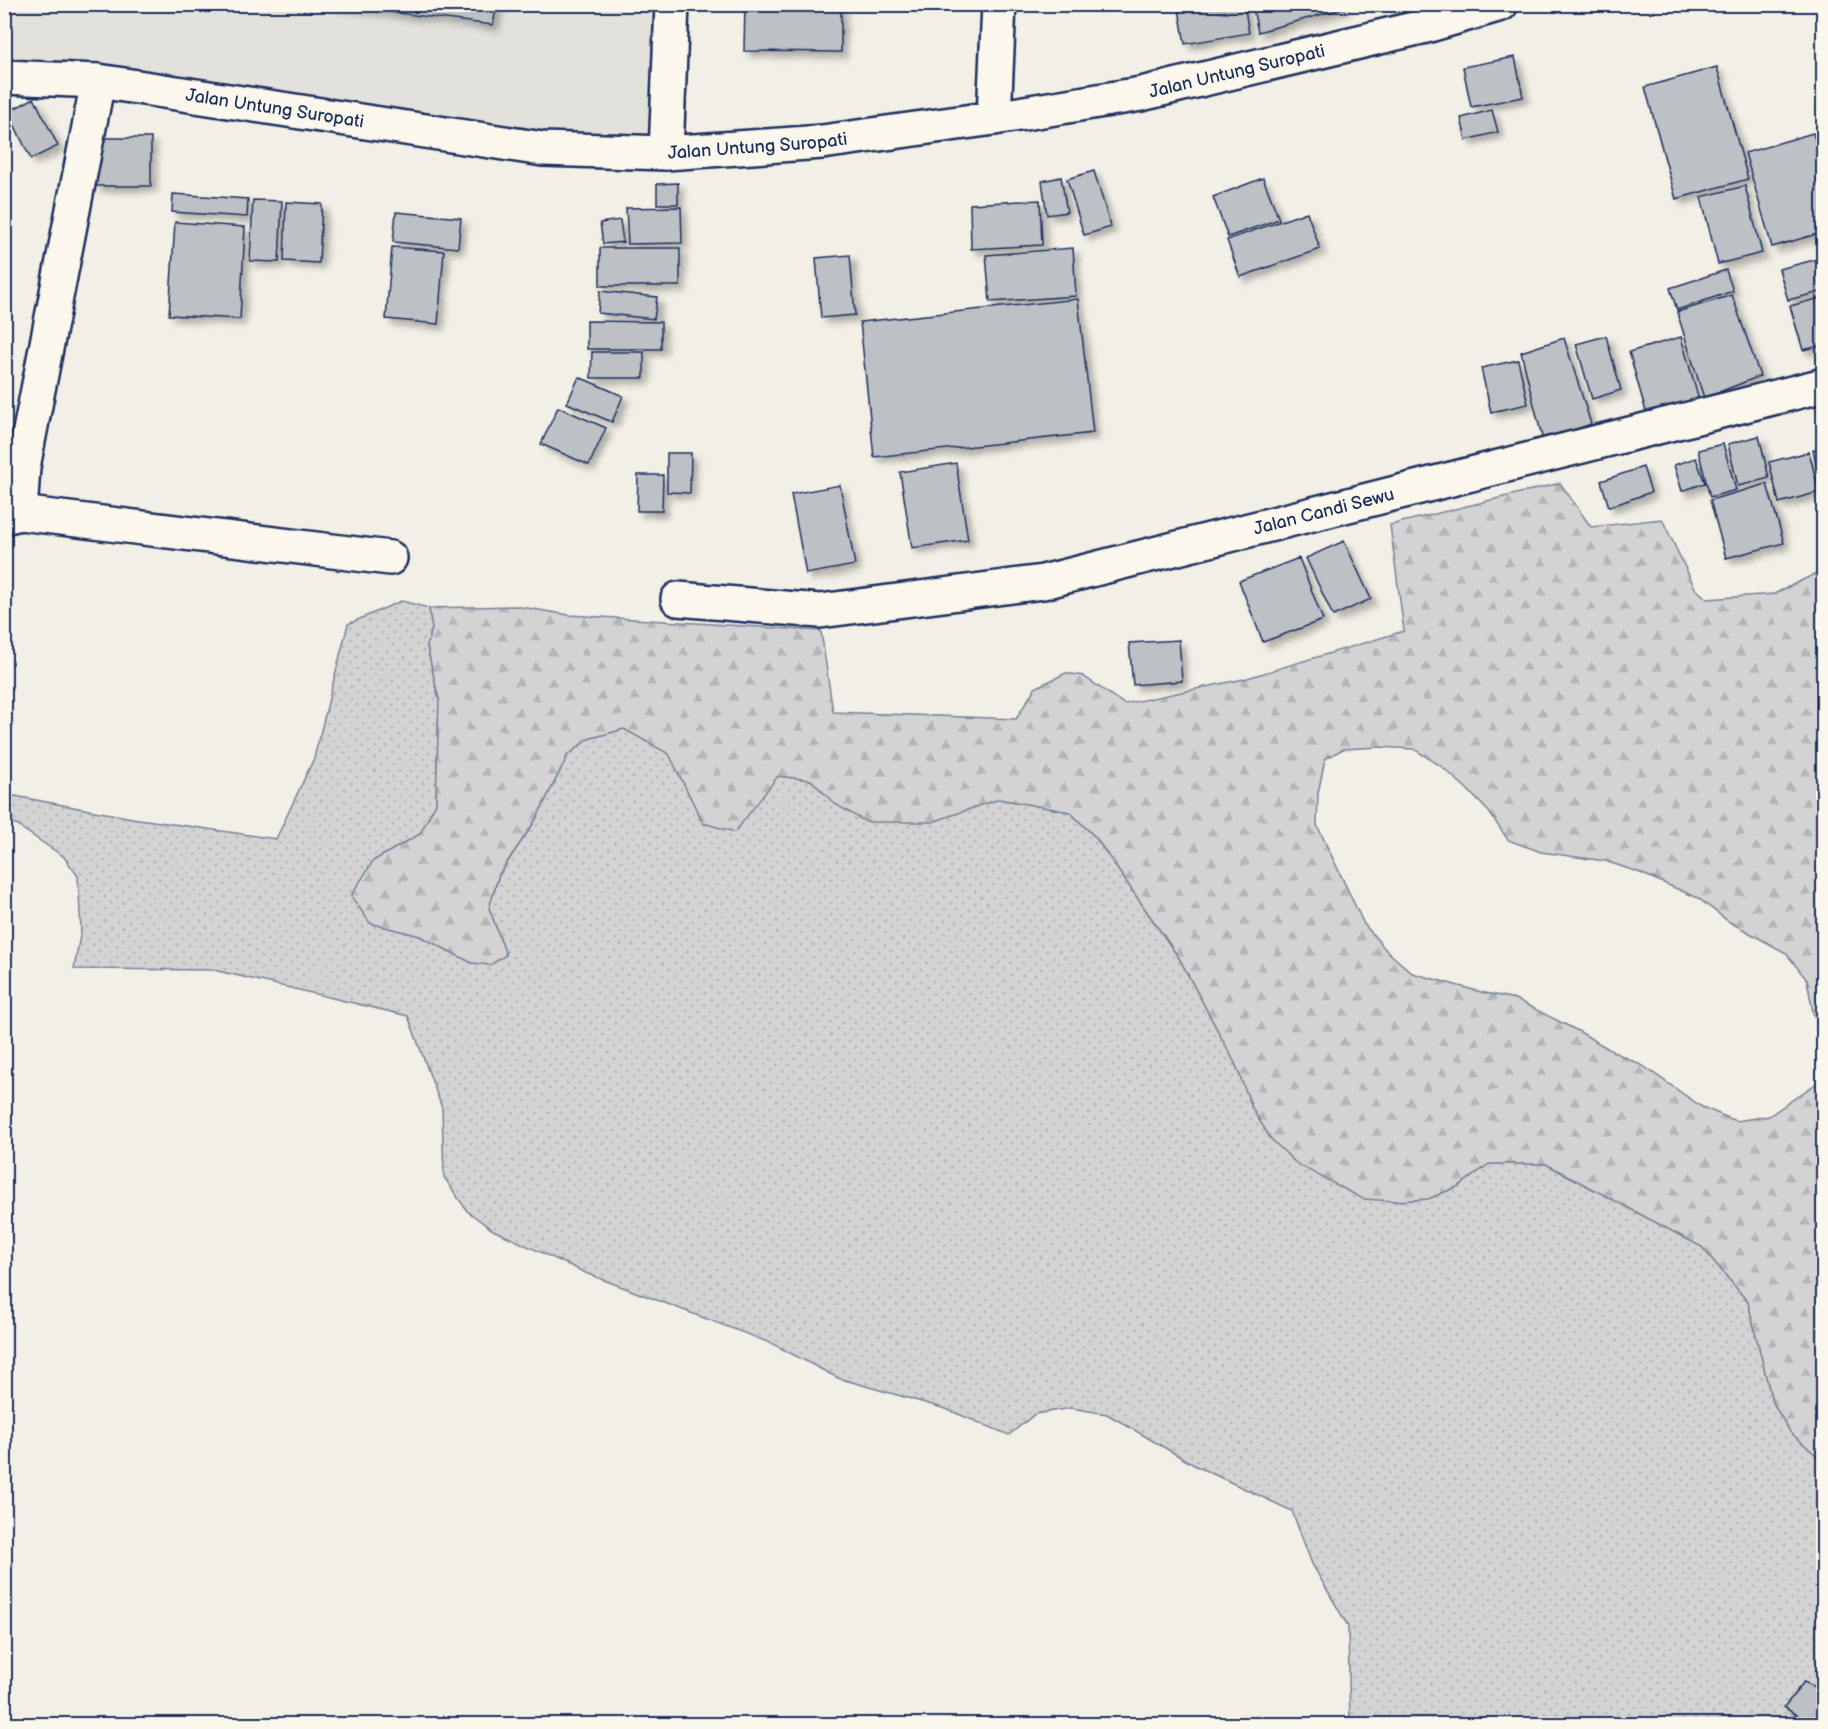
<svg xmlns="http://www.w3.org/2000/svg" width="1828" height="1729" font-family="'Balsamiq Sans',sans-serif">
<defs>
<pattern id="grass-dots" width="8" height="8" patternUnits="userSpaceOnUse" patternTransform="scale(1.5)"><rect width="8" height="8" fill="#d2d3d2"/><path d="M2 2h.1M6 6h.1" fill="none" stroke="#b4b5b7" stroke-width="1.8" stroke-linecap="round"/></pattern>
<pattern id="forest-firs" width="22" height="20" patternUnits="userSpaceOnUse" patternTransform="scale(1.5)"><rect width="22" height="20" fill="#d2d3d2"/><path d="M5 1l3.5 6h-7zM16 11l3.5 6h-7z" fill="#b4b5b7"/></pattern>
<filter id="shadow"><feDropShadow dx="5.5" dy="5.5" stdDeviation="3" flood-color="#0004"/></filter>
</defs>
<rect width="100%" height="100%" fill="#f2efe6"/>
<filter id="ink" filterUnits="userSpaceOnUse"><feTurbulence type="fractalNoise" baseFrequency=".0167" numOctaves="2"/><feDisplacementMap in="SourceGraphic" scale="12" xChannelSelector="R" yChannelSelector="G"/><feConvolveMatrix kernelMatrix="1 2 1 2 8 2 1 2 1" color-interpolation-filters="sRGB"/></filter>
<g filter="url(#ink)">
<path fill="#e2e1dc" d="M5,5H679L667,164L430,148L71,95L5,93Z"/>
<path fill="url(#grass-dots)" stroke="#768198" stroke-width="1.5" d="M401,601L429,608L432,629L427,646L439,700L436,803L420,834L373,861L370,923L420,936L472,963L506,955L489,908L499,875L535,821L568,755L588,739L624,729L669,753L703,823L778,776L811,780L835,804L932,822L999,799L1070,812L1096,838L1179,958L1235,1063L1253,1110L1271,1139L1395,1201L1428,1199L1459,1186L1489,1164H1546L1702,1247L1748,1302L1772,1401L1791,1432L1823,1461V1724H1350L1348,1626L1312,1564L1292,1511L1196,1466L1107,1414L1071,1408L1035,1414L1009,1435L946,1409L838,1378L773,1344L588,1274L493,1230L467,1211L444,1177L442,1108L408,1016L214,970L74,969L81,930L78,876L64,857L11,821L9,795L132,818L276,839L314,758L348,624Z"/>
<path fill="url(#forest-firs)" stroke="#768198" stroke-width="1.5" d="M1560,483L1591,527L1662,519L1695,588L1707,599L1774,594L1823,570V1041L1813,1012L1807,980L1786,953L1728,921L1698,898L1638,872L1605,861L1541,852L1508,840L1489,812L1466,788L1441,766L1414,749L1379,747L1343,749L1325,759L1318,793L1317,825L1364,924L1386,950L1412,973L1481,992L1515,999L1580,1032L1612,1051L1643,1066L1702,1107L1736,1121L1769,1116L1823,1079V1461L1790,1432L1772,1401L1748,1302L1702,1247L1546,1164H1489L1459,1186L1428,1199L1395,1201L1363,1199L1297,1164L1271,1139L1253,1110L1235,1063L1179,958L1096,838L1070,812L999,799L932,822H866L835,804L811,780L778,776L735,832L703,823L669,754L624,729L588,739L568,755L535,821L499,874L489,908L506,955L490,965L472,963L420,936L370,923L351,896L373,861L420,834L436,803L439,700L427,646L432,629L429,608L515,606L569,615L821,631L833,712L1016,719L1035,688L1066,673L1083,676L1124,704L1244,679L1404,631L1390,525Z"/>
<path fill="#bdc0c4" stroke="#1b2f5e" stroke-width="1.5" filter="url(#shadow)" d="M327,4H497L493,25Z
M745,4H841V52L744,51Z
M1178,4H1244L1249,33L1185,44Z
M1252,4H1344L1345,8L1258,32Z
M1515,57L1523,97L1471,107L1463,67Z
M1717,67L1748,179L1676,199L1645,87Z
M34,98L58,146L31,159L8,112Z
M1492,110L1498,132L1466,140L1461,118Z
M1813,133L1824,169V232L1772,247L1745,153Z
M95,138H151V186H95Z
M1094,171L1111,227L1084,235L1067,179Z
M1061,177L1067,212L1047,215L1042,181Z
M1263,178L1279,219L1228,237L1213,197Z
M678,183V204H657V184Z
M1745,186L1762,253L1718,264L1701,197Z
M173,194L248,199L247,217L172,212Z
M253,200L282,201L279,262L250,261Z
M1040,200L1042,245L971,249L970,204Z
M286,202L322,204L319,263L284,261Z
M681,207L682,243L628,244L626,208Z
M396,212L461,218L458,248L393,242Z
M1307,212L1320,249L1240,277L1227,240Z
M620,220L623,242L603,244L600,223Z
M175,222L245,227L240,319L169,315Z
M392,247L444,251L438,324L386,319Z
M600,248H680V286H600Z
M1073,248L1076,296L990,302L986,255Z
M850,255L855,315L821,318L816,258Z
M1822,258L1824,291L1788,300L1779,269Z
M1726,270L1733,291L1677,310L1670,288Z
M600,291L657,297L654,319L598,313Z
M1732,295L1760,376L1704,398L1677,312Z
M1824,297V345L1803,350L1790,306Z
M1078,299L1093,433L874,457L860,322Z
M587,321L661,322V349H587Z
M1606,336L1621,390L1592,399L1576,344Z
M1681,337L1699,400L1647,415L1629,352Z
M1564,338L1591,424L1543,441L1521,352Z
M592,352H644V378H591Z
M1518,360L1528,404L1491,412L1481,368Z
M579,377L623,396L612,422L567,403Z
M558,407L606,428L589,465L541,444Z
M1759,436L1769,478L1738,486L1728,444Z
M1723,444L1736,490L1710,497L1698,450Z
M1824,447V491H1823L1813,450Z
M1809,452L1819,492L1779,503L1769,462Z
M667,453H691L690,493L667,492Z
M1696,458L1705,483L1682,491L1674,465Z
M956,463L968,540L912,548L900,472Z
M1643,467L1651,492L1609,507L1601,481Z
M638,475H663L662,511H637Z
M1767,484L1784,543L1726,558L1710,500Z
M840,485L855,565L806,574L791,494Z
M1344,541L1371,599L1333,616L1306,558Z
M1299,558L1323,620L1263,642L1239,581Z
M1179,640L1182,681L1133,685L1129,643Z
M1804,1682L1824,1691V1724H1810L1784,1707Z"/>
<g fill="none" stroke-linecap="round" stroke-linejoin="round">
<defs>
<g id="minor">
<path d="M994,118L999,4"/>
<path d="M666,153L672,4"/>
<path d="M20,513L390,558"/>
<path d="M4,517L20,513L23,467L98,81"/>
<path id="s1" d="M678,599L820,611L1043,582L1824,385"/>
</g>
<g id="major">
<path id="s2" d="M4,77L98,81L543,149L666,153L822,142L994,118L1141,94L1426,26L1501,4"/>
</g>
</defs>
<use href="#minor" stroke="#1b2f5e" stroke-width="38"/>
<use href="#major" stroke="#1b2f5e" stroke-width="38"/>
<use href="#minor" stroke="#fbf7ec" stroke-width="33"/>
<use href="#major" stroke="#fbf7ec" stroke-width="33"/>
</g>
</g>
<g text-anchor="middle" stroke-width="4.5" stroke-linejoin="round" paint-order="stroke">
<g font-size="18" fill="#1b2f5e" stroke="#fbf7ec">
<text dy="6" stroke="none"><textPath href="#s2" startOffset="1245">Jalan Untung Suropati</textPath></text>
<text dy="6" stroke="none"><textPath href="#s2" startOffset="273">Jalan Untung Suropati</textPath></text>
<text dy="6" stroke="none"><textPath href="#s2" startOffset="759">Jalan Untung Suropati</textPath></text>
<text dy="6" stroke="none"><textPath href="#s1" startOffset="657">Jalan Candi Sewu</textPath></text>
</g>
</g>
<rect width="1828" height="1729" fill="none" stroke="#fbf7ec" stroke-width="24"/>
<rect x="12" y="12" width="1804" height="1705" fill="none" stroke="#1b2f5e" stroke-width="2" filter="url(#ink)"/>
</svg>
